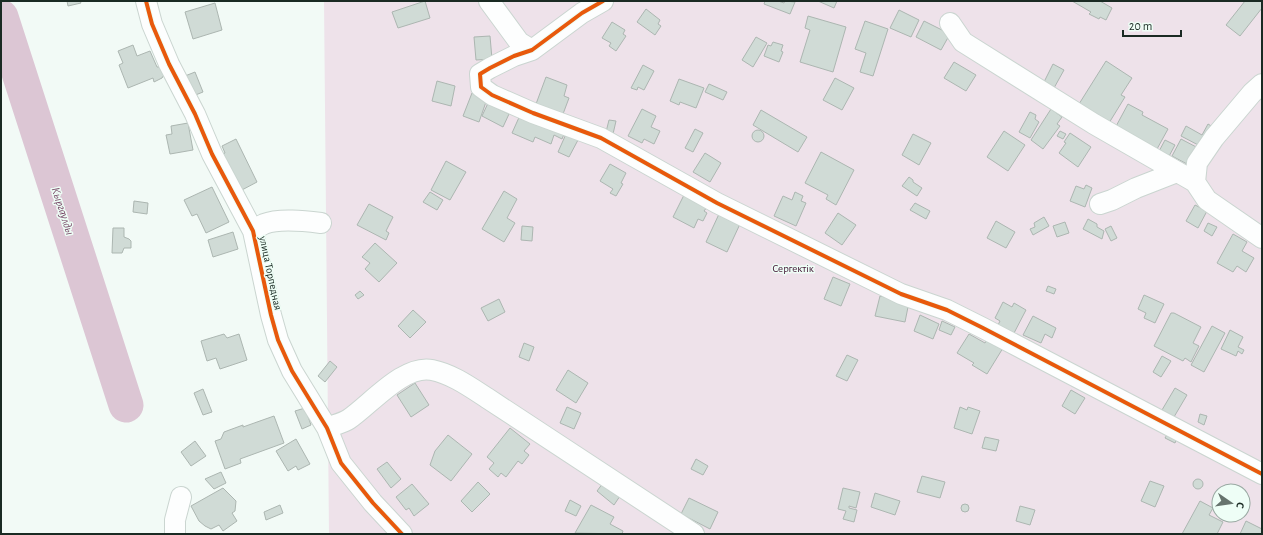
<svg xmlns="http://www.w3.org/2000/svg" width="1263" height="535" font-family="'Alegreya Sans',sans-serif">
<rect width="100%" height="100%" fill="#f2faf6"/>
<path fill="#eee2ea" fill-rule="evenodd" d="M324,1H1262V534H329ZM1219,491H1243V515H1219Z"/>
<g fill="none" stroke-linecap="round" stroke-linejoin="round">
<path stroke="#dcc6d4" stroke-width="35" d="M1,17L126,405"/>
</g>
<path fill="#d0dbd6" stroke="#acb6b1" d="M67,1H80L81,3L68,6Z
M425,1L430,18L398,28L392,12Z
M765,1H778L784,3L785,1L795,2L790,14L764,4Z
M818,1H837L834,8Z
M1072,1H1100L1112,8L1106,20L1100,17L1099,19L1089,14L1091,12Z
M1245,1H1262V8L1240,36L1226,25Z
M215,3L222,30L193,39L185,12Z
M646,9L660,20L658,24L661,26L655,35L637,22Z
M899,10L919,20L911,37L890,28Z
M808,16L846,27L833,72L800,62L810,30L805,28Z
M865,21L888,29L873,76L860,72L866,53L855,49Z
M924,21L950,34L941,50L916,37Z
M612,22L625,30L623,34L626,36L616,51L609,46L611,43L602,38Z
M490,36L492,59L476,60L474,37Z
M756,37L767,43L753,67L742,60Z
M773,42L783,45L781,51L783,52L779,62L764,56L768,45L771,46Z
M133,45L137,56L150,51L157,67H162L164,75L162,78L154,82L153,78L128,88L119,65L123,63L118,51Z
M1106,61L1132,78L1121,95L1125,97L1109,123L1079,104Z
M954,62L976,75L966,91L944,78Z
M1053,64L1064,70L1054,88L1044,82Z
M643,65L654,71L644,90L638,87L637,90L631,88Z
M195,72L203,92L193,96L185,76Z
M546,77L567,85L564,96L569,98L563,114L536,104Z
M835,78L854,88L842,110L823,100Z
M679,79L704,88L696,108L680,102L679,105L670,101Z
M437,81L455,86L451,106L432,101Z
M709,84L727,92L723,100L705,92Z
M472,93L487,99L479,122L463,116Z
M489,101L497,105V108L509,114L503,127L482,116Z
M1128,104L1143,112L1142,115L1168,129L1157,149L1114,130Z
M642,109L656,116L651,127L660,131L654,144L644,139L642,143L628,136Z
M1051,109L1062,117L1057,124L1060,126L1043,149L1031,140Z
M761,110L807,137L798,152L753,125Z
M1030,112L1036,115L1035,119L1039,122L1030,138L1019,132Z
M521,113L567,127L562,139L554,135L551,144L535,137L533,142L512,133Z
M609,120L616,121L613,134L606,132Z
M188,123L193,150L170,154L166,135L172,134L171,126Z
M1208,124L1213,127L1202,147L1181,136L1186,126L1202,135Z
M695,129L703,133L693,152L685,148Z
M752 136a6 6 0 1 1 12 0a6 6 0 1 1-12 0Z
M1004,131L1025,145L1008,171L987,157Z
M1060,131L1066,134L1063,139L1057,136Z
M1070,133L1091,147L1078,167L1059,153L1066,143L1064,142Z
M566,134L578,140L569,157L558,152Z
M913,134L931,143L919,165L902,155Z
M236,139L257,182L240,191L222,155L225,153L222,146Z
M1181,139L1200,149L1187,164L1172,156Z
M1165,140L1175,145L1167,160L1157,155Z
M821,152L854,170L836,205L826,199L828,195L805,183Z
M705,153L721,163L710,182L693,172Z
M446,161L466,172L450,200L431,190Z
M610,164L626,173L621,183L623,184L616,196L610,193L613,189L600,181Z
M909,177L913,180V182L922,188L917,196L902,186Z
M1086,185L1092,188L1085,207L1070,201L1076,186L1084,189Z
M212,187L229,222L206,233L197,214L192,216L184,200Z
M504,191L517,199L507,218L515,223L504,242L482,229Z
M430,192L443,200L437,210L423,202Z
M795,192L803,196L801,201L806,203L796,226L774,216L783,196L792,200Z
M684,195L707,207L704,211L707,213L703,221L698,219L694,228L673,217Z
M134,201L148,203L147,214L133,212Z
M915,203L930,211L926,219L910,210Z
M369,204L393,217L386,231L389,233L386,240L357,225Z
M1195,205L1207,211L1198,228L1186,221Z
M838,213L856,225L842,245L825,233Z
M719,214L740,224L727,252L706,242Z
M1044,217L1049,226L1033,235L1030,229L1035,227L1034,223Z
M1088,219L1097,224V227L1104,231L1102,239L1083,229Z
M996,221L1015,232L1006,248L987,238Z
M1065,222L1069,233L1057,237L1053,226Z
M1208,223L1217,227L1212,236L1204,231Z
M522,226L533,227L532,241L521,240Z
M1111,226L1117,238L1111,241L1105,229Z
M113,228H124V237L129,239L131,241V248H124L122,253H112Z
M233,232L238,249L213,257L208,240Z
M1233,234L1247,242L1242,251L1254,258L1246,272L1237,266L1233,272L1217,263Z
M375,243L397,263L379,282L365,269L370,263L362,257Z
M833,277L850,284L841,306L824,299Z
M1048,286L1056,289L1054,294L1046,291Z
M360,291L364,295L358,299L355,295Z
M1144,295L1164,304L1155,323L1144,318L1146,313L1138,309Z
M880,296L909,302L905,322L875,316Z
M499,299L505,312L488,321L481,308Z
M1003,302L1012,307L1014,303L1026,310L1013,335L997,327L1000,321L995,318Z
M413,310L426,322L410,338L398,326Z
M1171,313H1174L1201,327L1193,343L1199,346L1191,362L1185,358L1183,361L1154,346Z
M920,315L939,324L933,339L914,331Z
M1033,316L1056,328L1052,338L1045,334L1041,343L1023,335Z
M942,321L955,327L951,335L939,330Z
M1212,326L1225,333L1204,372L1191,365Z
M1230,330L1243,337L1238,347L1244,350L1242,354L1238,351L1236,356L1221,349Z
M224,334L227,338L239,334L247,360L220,369L216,358L207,361L201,341Z
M969,334L985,343L987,339L1003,348L987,374L972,365L974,363L957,353Z
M524,343L534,347L529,361L519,357Z
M847,355L858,360L847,381L836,376Z
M1162,356L1171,361L1161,377L1153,372Z
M330,361L337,367L325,382L318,376Z
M568,370L588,383L576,403L556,390Z
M415,383L429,405L411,417L397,395Z
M1175,388L1187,395L1171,422L1159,415Z
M203,389L212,412L203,415L194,393Z
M1071,390L1085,398L1075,414L1062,406Z
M567,407L581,413L574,429L560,423Z
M960,407L967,410L968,407L980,411L972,434L954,428Z
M305,408L311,425L302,429L295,411Z
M1200,414L1207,416L1204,425L1198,422Z
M274,416L284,443L240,459L241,463L225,469L215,441L221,439L224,432L243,425V427Z
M510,428L530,444L524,451L529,455L522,464L518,461L506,477L501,473L498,477L489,469L494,463L487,457Z
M1168,433L1177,438L1175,443L1165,438Z
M448,435L472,454L451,481L430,465L435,451Z
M985,437L999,440L996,451L982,448Z
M296,439L310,464L298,470L296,466L288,471L276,451Z
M195,441L206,456L191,466L181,452Z
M696,459L708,466L703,475L691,469Z
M387,462L401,479L391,488L377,469Z
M221,472L226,483L214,489L205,479Z
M922,476L945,482L940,498L917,492Z
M1193 484a5 5 0 1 1 10 0a5 5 0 1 1-10 0Z
M1150,481L1164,486L1155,507L1141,501Z
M478,482L490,494L472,512L461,501Z
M603,483L620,496L614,505L597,491Z
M412,484L429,504L414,516L409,508L406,510L396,497Z
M223,488L236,501L235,511L232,513L237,521L223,531L219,525L211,529L205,526L199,521L191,506Z
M843,488L860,492L856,508L849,506V508L857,510L854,522L843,519L846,511L838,509Z
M875,493L900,501L895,515L871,507Z
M689,498L718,512L710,529L681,514Z
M570,500L581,506L576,516L565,511Z
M1200,501L1213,508L1209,515L1223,522L1217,534H1182Z
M961 508a4 4 0 1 1 8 0a4 4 0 1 1-8 0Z
M280,505L283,513L266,520L264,512Z
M591,505L614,517L610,524L623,531L622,534L575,533Z
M1020,506L1035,510L1030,525L1016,521Z
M1246,521L1262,529V534H1240Z"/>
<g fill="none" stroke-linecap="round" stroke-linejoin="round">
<defs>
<path id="minor" d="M146,1L152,24L169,64L195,114L212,154L253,231L271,315L278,340L292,371L327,428L341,463L373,503L402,534
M489,1L519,42L532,50
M603,1L582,13L532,50L514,56L490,68L480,74L481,87L492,95L533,113L601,138L717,203L901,294L947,310L983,328L1262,474
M950,23L963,42L1094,124L1195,182
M1262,84L1252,93L1214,138L1197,163L1195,182L1207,200L1262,238
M1100,204L1112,200L1136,188L1177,172
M253,231C256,229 260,226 264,224C279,218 305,221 321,223
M327,428C334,425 343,423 349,419C371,404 404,364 432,370C452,374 470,387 487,398L694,534
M175,534V520L181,497"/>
</defs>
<use href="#minor" stroke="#cad5d0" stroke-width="22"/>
<use href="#minor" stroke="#fdfefe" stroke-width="20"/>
<defs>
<path id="cycleway" d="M146,1L152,24L169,64L195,114L212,154L253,231L271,315L278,340L292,371L327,428L341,463L373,503L402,534
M603,1L582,13L532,50L514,56L490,68L480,74L481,87L492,95L533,113L601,138L717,203L901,294L947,310L983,328L1262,474"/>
</defs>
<use href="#cycleway" stroke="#eefef6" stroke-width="6"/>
<use href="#cycleway" stroke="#e8590c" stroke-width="4"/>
</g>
<g text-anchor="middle" stroke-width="3" stroke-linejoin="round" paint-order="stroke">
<g font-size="11" fill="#431635" stroke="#eefef6">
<text x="793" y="272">Сергектік</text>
</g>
<g font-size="11" fill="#1a2a23" stroke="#eefef6">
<text transform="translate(271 273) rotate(78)" y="4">улица Торпедная</text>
</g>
<g font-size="12" font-style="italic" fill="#754464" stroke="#eefef6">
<text transform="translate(63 211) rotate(72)" y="4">Кыргаулды</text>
</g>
</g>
<rect width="1263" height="535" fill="none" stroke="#1a2a23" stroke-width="4"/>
<g transform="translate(1231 503) rotate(103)"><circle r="19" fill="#eefef6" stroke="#99a9a2"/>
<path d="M0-3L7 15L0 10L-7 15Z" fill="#66736d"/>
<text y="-6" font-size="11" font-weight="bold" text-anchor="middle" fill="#1a2a23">С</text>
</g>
<path d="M1123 30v6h58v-6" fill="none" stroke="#1a2a23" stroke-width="2"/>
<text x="1129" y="30" font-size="12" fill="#1a2a23" stroke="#eefef6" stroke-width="3" paint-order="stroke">20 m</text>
</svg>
